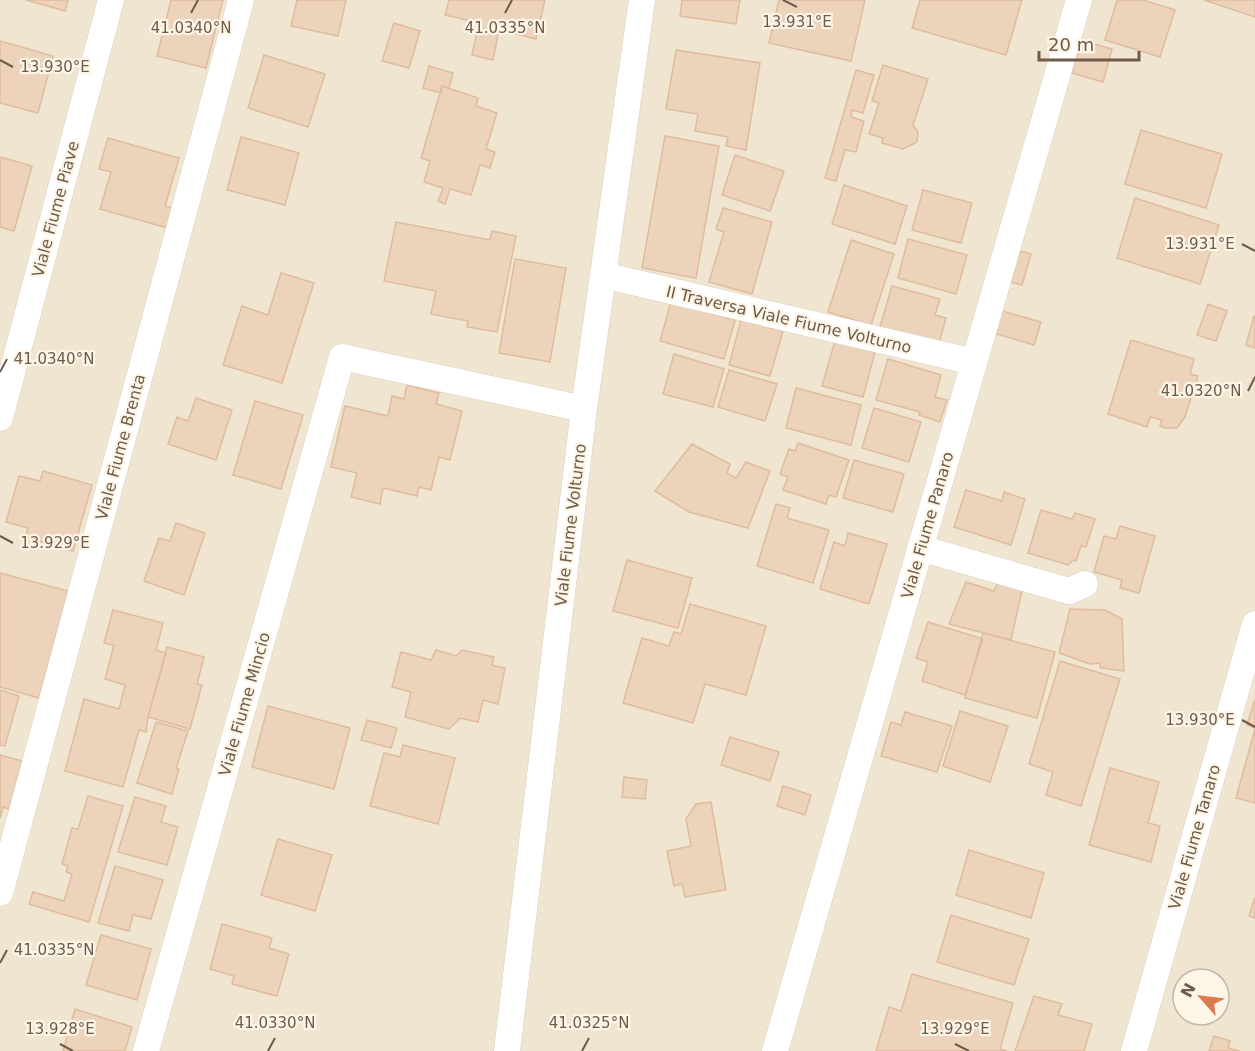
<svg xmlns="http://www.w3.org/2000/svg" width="1255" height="1051" font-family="'DejaVu Sans',sans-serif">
<rect width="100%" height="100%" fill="#faf2e1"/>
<path fill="#f0e5d0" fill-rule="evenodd" d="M0,0H1255V1051H0ZM1183,979H1219V1015H1183Z"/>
<path fill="#edd3bb" stroke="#debc9d" stroke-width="1.5" d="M26,0H68L65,11Z
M171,0H223L206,68L157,56Z
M297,0H346L338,36L291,26Z
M449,0H545L536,39L499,30L493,60L472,55L479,23L445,15Z
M682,0H740L736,24L680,16Z
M779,0H865L851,61L769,43Z
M920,0H1022L1006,55L912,28Z
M1117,0H1143L1175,10L1160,57L1105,40Z
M1204,0H1255V17Z
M394,23L420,31L409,68L382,61Z
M1081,40L1112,49L1103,82L1072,73Z
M0,41L53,56L38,113L0,103Z
M676,50L760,63L746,150L726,146L728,137L695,131L698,114L666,109Z
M264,55L325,74L308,127L248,108Z
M883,65L928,79L913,125L918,132L917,142L903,149L882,143L883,138L869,134L879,103L872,101Z
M429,66L453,73L449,88L442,86L441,93L423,88Z
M856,70L874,75L863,113L852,110L851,117L864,121L856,152L845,150L836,181L825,178Z
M442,86L478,98L476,106L497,113L486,149L495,152L490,168L480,165L471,195L450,189L445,204L438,201L443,188L424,182L430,161L421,158Z
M1141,130L1222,154L1206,208L1125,184Z
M665,136L719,146L696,278L642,268Z
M241,137L299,153L285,205L227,190Z
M108,138L179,158L165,206L176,209L171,229L100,209L111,172L99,169Z
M735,155L784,171L770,211L722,195Z
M0,157L32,166L14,231L0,227Z
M844,185L907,206L895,244L832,224Z
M923,190L972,203L961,243L912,230Z
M1135,198L1219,225L1200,284L1117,258Z
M723,208L772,222L752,294L709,282L724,232L716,229Z
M396,222L490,240L492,231L516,236L497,332L467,327L468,321L431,314L436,291L384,281Z
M908,239L967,255L956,294L898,278Z
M851,240L894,254L871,325L828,312Z
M1020,251L1031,254L1022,285L1011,282Z
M515,259L566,268L550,362L499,353Z
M281,273L314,283L282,383L223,365L242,306L268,315Z
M892,286L940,299L935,315L946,318L939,343L880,327Z
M671,302L735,320L724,359L660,341Z
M1208,304L1227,311L1216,341L1197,335Z
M999,310L1041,322L1034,345L993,333Z
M1254,316H1255V348L1246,345Z
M741,320L783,331L770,376L729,365Z
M1131,340L1194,359L1190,374L1198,376L1185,417L1177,428H1166L1160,426L1162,420L1150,417L1147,427L1108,414Z
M835,341L875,352L863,397L822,386Z
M674,354L724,369L713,407L663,394Z
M888,359L941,375L935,397L947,400L940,422L919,415L920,412L876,400Z
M729,370L777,384L765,421L718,407Z
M407,385L439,393L436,404L462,411L450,460L439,457L431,490L419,487L417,496L383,488L380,504L351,497L357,473L331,467L345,406L388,416L392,396L404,399Z
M796,388L861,405L851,445L786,428Z
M196,398L232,410L216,460L168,444L177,417L188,421Z
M255,401L303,415L281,489L233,475Z
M874,408L921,422L909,462L862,448Z
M798,443L849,460L836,497L829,495L826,504L783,490L788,477L780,474L789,449L795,451Z
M692,444L730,464L727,473L736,478L746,462L770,471L748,528L689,512L655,491Z
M854,460L904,474L893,512L843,498Z
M43,471L92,485L73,551L25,537L28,528L6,522L19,476L40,481Z
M966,490L1002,501L1004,492L1025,499L1011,545L954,527Z
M776,504L790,508L787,518L829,530L813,583L757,566Z
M1041,510L1072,519L1075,513L1095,519L1086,547L1081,546L1076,561L1073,560L1068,565L1028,553Z
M176,523L205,533L184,595L144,581L159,538L170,541Z
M1120,526L1155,536L1139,593L1120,588L1122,580L1094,572L1104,536L1116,539Z
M848,533L887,544L869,604L820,589L834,542L845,546Z
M627,560L692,578L678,628L613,611Z
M0,573L68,591L39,698L0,687Z
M999,580L1023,586L1011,640L949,624L966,582L994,591Z
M690,604L766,626L746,695L705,684L693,723L623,703L642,638L669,646L674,632L681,634Z
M1070,609L1105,610L1122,619L1124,671L1101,668L1099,663L1090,664L1059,653Z
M113,610L163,623L156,650L166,653L148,717L146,732L139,730L123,787L65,771L84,699L119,709L125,685L105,679L114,645L104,643Z
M928,622L983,639L965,695L922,681L928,662L916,658Z
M983,633L1055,652L1037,718L965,698Z
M167,647L204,657L197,684L202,685L190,729L148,717Z
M436,650L456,656L462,650L494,657L492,665L505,668L498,704L483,700L478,722L460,718L449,729L405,717L411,692L392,687L401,652L431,660Z
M1060,661L1120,679L1081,806L1046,795L1053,772L1029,764Z
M0,690L19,696L5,746L0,745Z
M1255,699V728L1247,725Z
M268,706L350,728L334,789L252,767Z
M960,711L1008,726L990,782L943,766Z
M905,712L952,726L937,772L881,756L891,722L901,725Z
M367,720L397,728L391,748L361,740Z
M156,722L188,731L176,769H179L172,794L137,783Z
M1255,729V803L1236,798Z
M730,737L779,752L770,781L721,765Z
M403,745L455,758L438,824L370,806L384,753L400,757Z
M0,755L22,761L9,809L3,807L0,818Z
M1110,768L1159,782L1148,823L1160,826L1151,862L1089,845Z
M624,777L647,780L645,799L622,797Z
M783,786L811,795L805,815L777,806Z
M88,796L123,806L89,922L29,904L33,892L64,901L72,874L66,872L68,866L62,864L72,828L78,829Z
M135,797L166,806L161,822L178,827L167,865L118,852Z
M711,802L726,890L685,897L682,884L674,886L667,851L691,846L686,819L696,804Z
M278,839L332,855L315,911L261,895Z
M969,850L1044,873L1031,918L956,895Z
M115,866L163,880L151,919L133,915L129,931L98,923Z
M1255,897V918L1249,916Z
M951,915L1029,939L1014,985L937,962Z
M222,924L272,938L269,948L289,954L277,996L232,984L234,976L210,969Z
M101,935L151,949L137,1000L86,985Z
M912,974L1013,1003L1000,1049L1007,1051H876L889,1007L901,1011Z
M1034,996L1062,1004L1058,1015L1092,1024L1084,1051H1015Z
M75,1009L132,1027L125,1051H63Z
M1214,1036L1230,1041L1228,1048L1240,1051H1209Z"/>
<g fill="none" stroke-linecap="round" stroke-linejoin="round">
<defs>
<path id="minor" d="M603,275L974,362
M0,418L111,0
M920,548L1069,591L1085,584
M0,893L241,0
M146,1051L342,357L584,409
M507,1051L584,409L642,0
M775,1051L1079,0
M1134,1051L1255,624"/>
</defs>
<use href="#minor" stroke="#ddcfbe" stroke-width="27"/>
<use href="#minor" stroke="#fff" stroke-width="26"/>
</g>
<path fill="none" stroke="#6e5b4b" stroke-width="2" d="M783,0L797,7M191,13L198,0M505,13L512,0M0,60L13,67M1242,244L1255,251M0,372L7,359M1248,391L1255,377M0,536L13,543M1242,720L1255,727M0,963L7,950M60,1044L73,1051M955,1044L969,1051M268,1051L275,1038M582,1051L589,1038"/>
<g text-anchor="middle" stroke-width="4.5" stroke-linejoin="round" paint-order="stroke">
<g font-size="16" fill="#6e5b4b" stroke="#fdf6e7">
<text transform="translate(55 209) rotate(-75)" y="6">Viale Fiume Piave</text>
<text transform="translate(789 319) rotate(13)" y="6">II Traversa Viale Fiume Volturno</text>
<text transform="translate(120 447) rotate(-75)" y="6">Viale Fiume Brenta</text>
<text transform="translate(570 525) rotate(-83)" y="6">Viale Fiume Volturno</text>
<text transform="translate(927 525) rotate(-74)" y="6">Viale Fiume Panaro</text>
<text transform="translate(244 704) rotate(-74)" y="6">Viale Fiume Mincio</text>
<text transform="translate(1194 837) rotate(-74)" y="6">Viale Fiume Tanaro</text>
</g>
</g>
<g font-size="15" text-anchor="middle" fill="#6e5b4b" stroke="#fdf6e7" stroke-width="4.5" stroke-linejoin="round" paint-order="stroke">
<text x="797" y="27">13.931°E</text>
<text x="191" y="33">41.0340°N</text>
<text x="505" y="33">41.0335°N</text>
<text x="55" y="72">13.930°E</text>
<text x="1200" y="249">13.931°E</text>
<text x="54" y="364">41.0340°N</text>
<text x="1201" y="396">41.0320°N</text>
<text x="55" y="548">13.929°E</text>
<text x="1200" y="725">13.930°E</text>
<text x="54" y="955">41.0335°N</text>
<text x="275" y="1028">41.0330°N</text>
<text x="589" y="1028">41.0325°N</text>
<text x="60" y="1034">13.928°E</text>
<text x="955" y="1034">13.929°E</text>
</g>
<g transform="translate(1201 997) rotate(298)"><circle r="28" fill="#fdf6e7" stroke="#c4b8a9" stroke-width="1.5"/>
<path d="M0-4.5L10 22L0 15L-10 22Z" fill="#da7b50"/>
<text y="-9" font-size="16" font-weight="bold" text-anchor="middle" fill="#6e5b4b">N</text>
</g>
<path d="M1039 51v9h100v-9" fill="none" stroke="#6e5b4b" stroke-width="3"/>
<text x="1048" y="51" font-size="18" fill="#6e5b4b" stroke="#fdf6e7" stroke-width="4.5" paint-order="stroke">20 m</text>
</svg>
